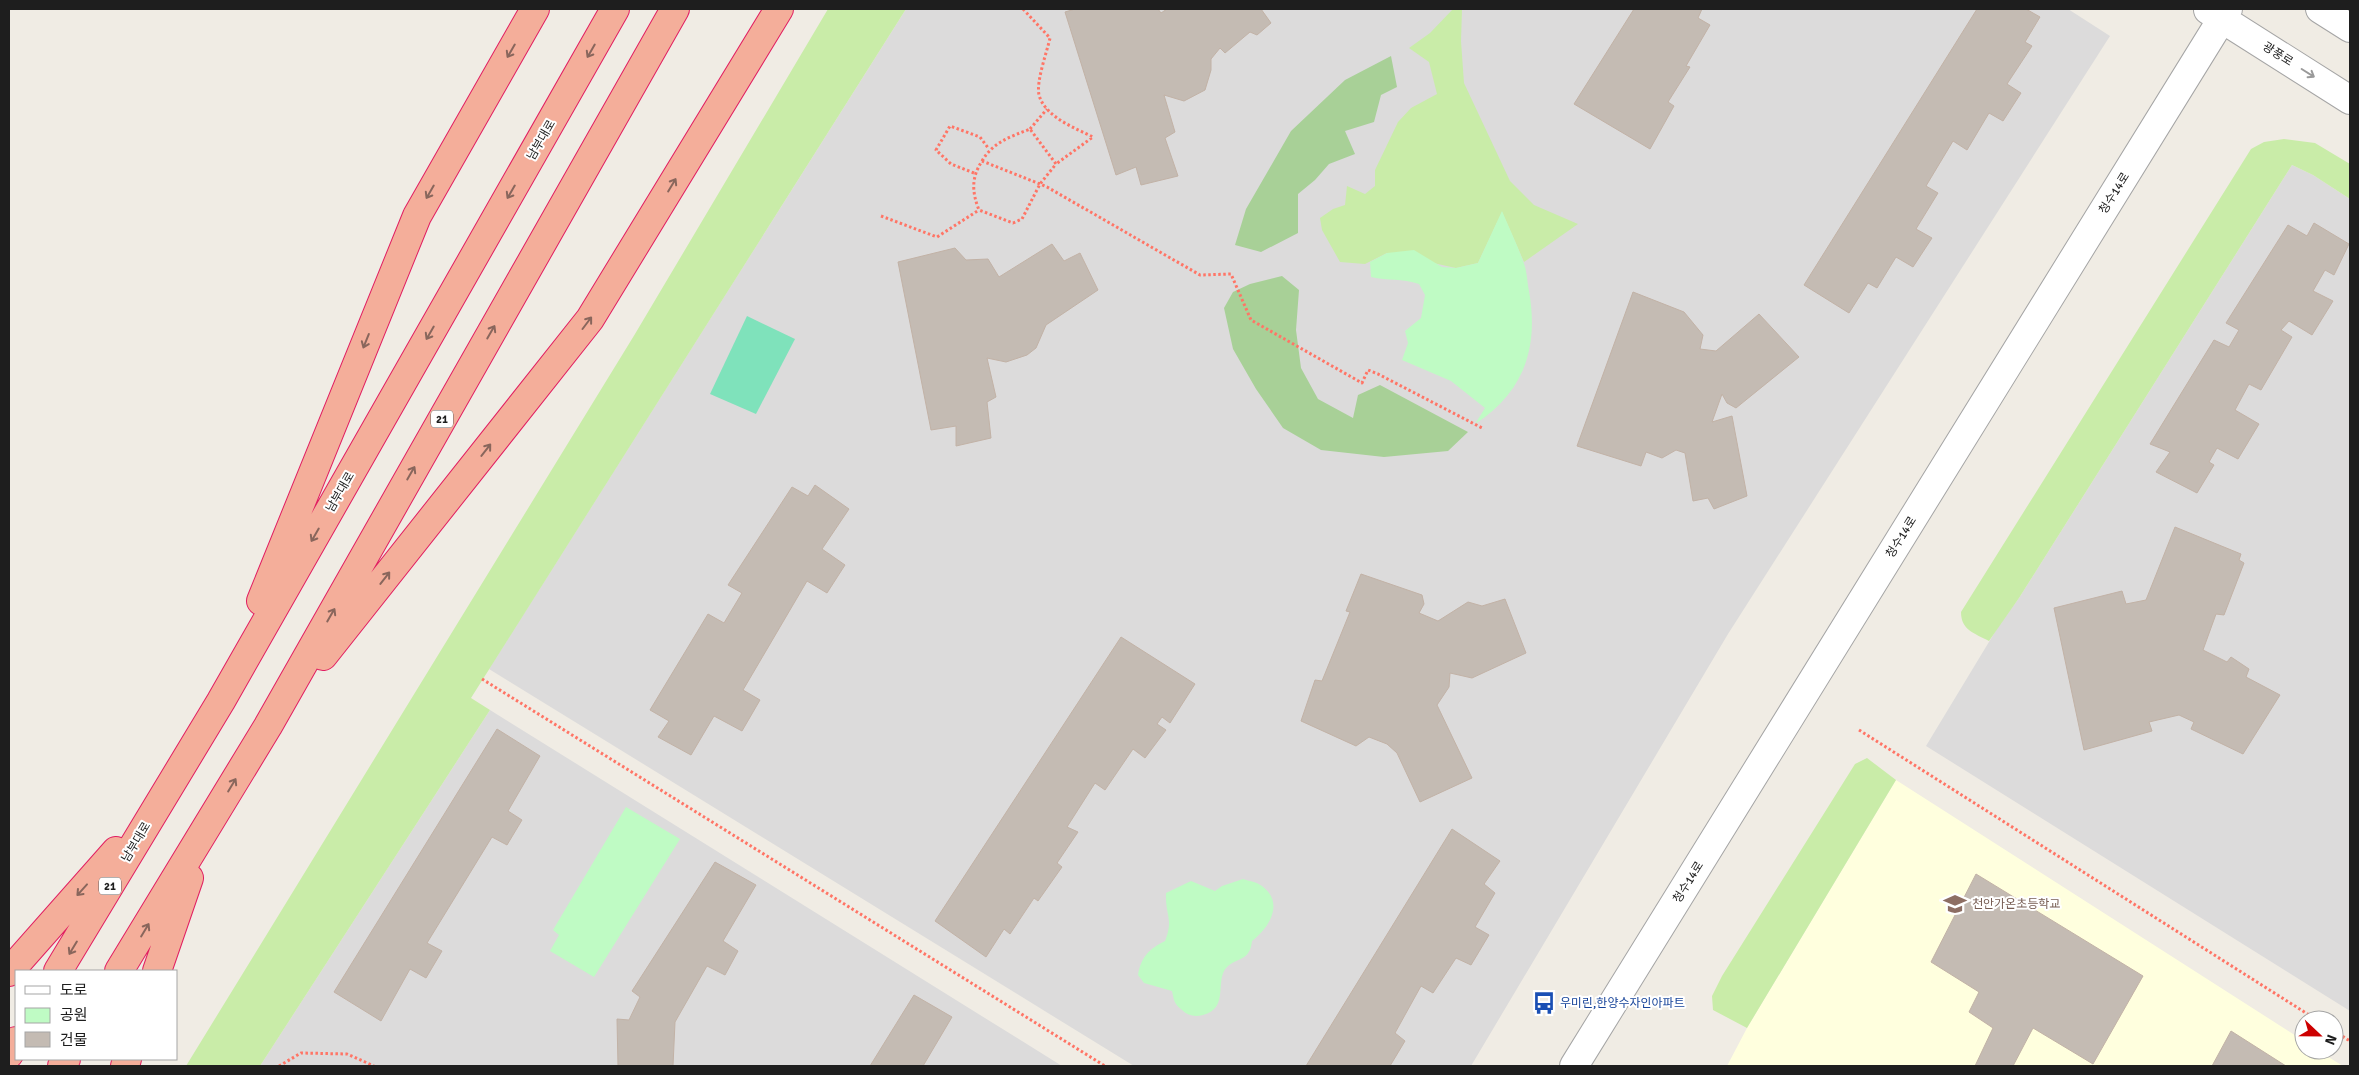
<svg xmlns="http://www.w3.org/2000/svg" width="2359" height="1075" font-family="Signika,'Noto Sans KR',sans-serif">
<rect width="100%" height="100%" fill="#f0ece4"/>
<path fill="#dcdbdb" d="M906,9H2068L2110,36L1728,634L1471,1066H1134L489,669Z
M2292,165L2313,175L2350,199V1011L1926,746L1998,627L2019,598Z
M490,710L1062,1066H260Z"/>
<path fill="#ffffde" d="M1896,780L2304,1041V1050H2317L2343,1066H1727L1747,1028Z"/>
<path fill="#c9eca8" d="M828,9H906L471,698L490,710L260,1066H186L635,334Z
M1453,9H1462L1461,41L1464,83L1510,181L1534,205L1578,224L1524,262L1502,212L1478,263L1456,268L1387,253L1365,264L1340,262L1322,230L1320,218L1333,209L1345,205L1347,186L1365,194L1375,186V170L1398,122L1411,108L1437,94L1429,62L1409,48L1430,33Z
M2284,139L2315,143L2350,164V199L2313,175L2292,165L2019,598L1989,641C1974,633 1961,630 1961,612L2251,149L2264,142Z
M1867,758L1896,780L1747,1028L1713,1010L1712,996L1722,976L1855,764Z"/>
<path fill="#a8d097" d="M1391,56L1397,87L1381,95L1374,122L1345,131L1355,154L1329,164L1315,180L1298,194V233L1261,252L1235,245L1246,209L1291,131L1345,80Z
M1282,276L1299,290L1296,330L1301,368L1318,399L1353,418L1358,395L1380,385L1468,432L1448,451L1384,457L1321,450L1283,428L1256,389L1233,349L1224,308L1233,292L1250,284Z"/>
<path fill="#bffbc4" d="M1502,211C1509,228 1517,244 1523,261C1527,270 1527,281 1529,291C1539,348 1524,392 1475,424L1485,408L1451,381L1402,360L1408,343L1405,331L1421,318L1425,295L1419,284C1402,278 1388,281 1371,277L1370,262L1387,253L1414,250L1442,267L1456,268L1478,263Z
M626,807L680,839L594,977L550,951L559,935L553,930Z
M1243,879C1249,881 1257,882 1262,886C1285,903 1269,928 1252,941C1250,961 1238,957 1227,967C1214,980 1230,1008 1203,1015C1195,1017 1188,1016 1182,1010C1174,1004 1174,1000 1172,991L1144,983L1138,975C1141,957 1149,949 1165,941C1174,918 1165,916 1166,893L1191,881L1215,891L1222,886Z"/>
<path fill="#7fe2bb" d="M747,316L795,339L756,414L710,394Z"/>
<path fill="#c4bbb3" stroke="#c2b2a6" d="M1075,9H1158L1161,13L1167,9H1261L1271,23L1257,35L1250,32L1225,53L1220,48L1211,59V70L1205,90L1184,101L1164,95L1175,132L1165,138L1178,176L1141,185L1136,167L1116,175L1065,12Z
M1634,9H1702L1698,18L1710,25L1686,66L1690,67L1668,102L1674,106L1650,149L1574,104Z
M1977,9H2026L2040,17L2025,42L2032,46L2007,84L2021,93L2003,121L1989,113L1967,150L1953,141L1926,186L1938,193L1916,229L1932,238L1913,267L1896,257L1877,288L1868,283L1849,313L1804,285Z
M2314,223L2349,244L2334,275L2325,270L2313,291L2333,301L2312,335L2289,321L2281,330L2292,337L2261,390L2249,384L2235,410L2259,424L2238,459L2217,448L2209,462L2214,465L2197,493L2156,472L2170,452L2150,444L2214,340L2229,347L2239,330L2226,323L2288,225L2307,236Z
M1052,244L1064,261L1080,253L1098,290L1046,325L1036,348L1027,355L1006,362L987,358L996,397L987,402L991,438L956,446V426L931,430L898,262L955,248L966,260L988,259L999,277Z
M1633,292L1684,312L1703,335L1700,349L1716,351L1759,314L1799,357L1736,408L1727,403L1722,394L1712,422L1732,416L1747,496L1714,509L1708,498L1693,501L1685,453L1676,450L1662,458L1646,452L1641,466L1577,446Z
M815,485L849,509L822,549L845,565L827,593L807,581L743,690L760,700L742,731L714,716L691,755L658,737L669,721L650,710L708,614L724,623L742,593L728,585L792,487L808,496Z
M2175,527L2241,554L2239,560L2244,563L2224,615L2216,614L2203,650L2227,662L2231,657L2249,669L2246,677L2280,695L2243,754L2191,729L2194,722L2179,715L2149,722L2152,731L2084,750L2054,608L2122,591L2126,604L2146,600Z
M1361,574L1422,595L1424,604L1419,613L1438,621L1468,602L1482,606L1505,599L1526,653L1472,678L1450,673L1449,687L1437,705L1472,778L1420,802L1397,753L1387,744L1369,737L1356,746L1301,721L1315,680L1322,681L1350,612L1346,611Z
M1121,637L1195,684L1170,723L1162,717L1157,724L1166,730L1145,758L1133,749L1105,790L1095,783L1067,827L1078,832L1057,863L1062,867L1038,901L1034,898L1010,934L1004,929L986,957L935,921Z
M497,729L540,756L508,811L522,820L507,845L492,837L427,943L442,951L426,978L410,969L381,1021L334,992Z
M1452,829L1500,861L1484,884L1495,893L1475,927L1489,935L1471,965L1456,958L1433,993L1421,986L1395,1033L1405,1041L1390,1066H1306Z
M715,862L756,885L723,941L738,951L725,975L707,966L675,1022L673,1066H618L617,1019L629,1020L640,997L632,991Z
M1976,874L2143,976L2093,1064L2033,1028L2013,1066H1975L1993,1028L1969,1012L1979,992L1931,962Z
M914,995L952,1017L923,1066H870Z
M2231,1031L2286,1066H2212Z"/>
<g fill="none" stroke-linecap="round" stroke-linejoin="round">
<defs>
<path id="tertiary" d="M2320,9L2350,28
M2208,10L2350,100
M1574,1066L2228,9"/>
<path id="trunk" d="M261,601L417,216L535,9
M323,656L590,319L779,9
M58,971L221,701L615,9
M119,971L268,726L675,9
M157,971L189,878
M9,972L116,851
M9,1054L16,1041
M62,1066L66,1059
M125,1066L127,1059"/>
</defs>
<use href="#tertiary" stroke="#a5a5a5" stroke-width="30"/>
<use href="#trunk" stroke="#e11e61" stroke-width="30"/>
<path stroke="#ff7566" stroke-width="3" stroke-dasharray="2.5 2.5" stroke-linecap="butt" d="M1023,9L1050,38C1047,52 1036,81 1039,95C1045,117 1075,128 1093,137L1056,164
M1030,129L1047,109
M982,161C993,142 1010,137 1030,129L1056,164L1040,184L1022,219L1013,223L979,210C972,192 971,178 982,161L1040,184L1047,187L1200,275L1231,274L1251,320L1362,383L1368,370L1378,374L1484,429
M974,173L951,164L936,150L950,126L980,137L989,149
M881,216L937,237L979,210
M482,679L1105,1066
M1859,730L2317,1020
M2334,1031L2350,1041
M279,1066L301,1053L347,1054L374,1066"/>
<use href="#tertiary" stroke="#fff" stroke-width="28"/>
<use href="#trunk" stroke="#f4ae9a" stroke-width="28"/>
</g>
<defs><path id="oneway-shaft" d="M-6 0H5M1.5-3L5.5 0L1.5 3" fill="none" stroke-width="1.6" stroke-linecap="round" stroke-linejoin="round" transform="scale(1.25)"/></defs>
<g stroke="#89665c">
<use href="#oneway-shaft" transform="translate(511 51) rotate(120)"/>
<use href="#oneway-shaft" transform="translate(591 51) rotate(120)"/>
<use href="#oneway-shaft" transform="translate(672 185) rotate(-59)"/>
<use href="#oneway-shaft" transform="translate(430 192) rotate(120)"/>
<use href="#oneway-shaft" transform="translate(511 192) rotate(120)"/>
<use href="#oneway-shaft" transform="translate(587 323) rotate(-53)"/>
<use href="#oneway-shaft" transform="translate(491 332) rotate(-60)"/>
<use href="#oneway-shaft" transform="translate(430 333) rotate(120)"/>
<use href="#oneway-shaft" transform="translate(366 341) rotate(112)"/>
<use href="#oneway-shaft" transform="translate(486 450) rotate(-52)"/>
<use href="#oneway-shaft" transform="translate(411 473) rotate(-60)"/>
<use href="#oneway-shaft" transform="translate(315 535) rotate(120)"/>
<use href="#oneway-shaft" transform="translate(385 578) rotate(-52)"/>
<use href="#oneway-shaft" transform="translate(331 615) rotate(-60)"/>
<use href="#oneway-shaft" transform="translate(232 785) rotate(-59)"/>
<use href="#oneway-shaft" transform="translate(82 890) rotate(132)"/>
<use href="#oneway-shaft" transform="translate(145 930) rotate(-59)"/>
<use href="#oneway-shaft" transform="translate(73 948) rotate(121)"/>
</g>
<use stroke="#9a9a9a" href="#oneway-shaft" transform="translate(2308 73) rotate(32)"/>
<defs>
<symbol id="school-bare" viewBox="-9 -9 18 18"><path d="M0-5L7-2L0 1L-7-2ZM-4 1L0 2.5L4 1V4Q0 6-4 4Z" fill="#8d6e63" stroke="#fff" stroke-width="2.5" paint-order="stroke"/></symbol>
<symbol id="bus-bare" viewBox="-9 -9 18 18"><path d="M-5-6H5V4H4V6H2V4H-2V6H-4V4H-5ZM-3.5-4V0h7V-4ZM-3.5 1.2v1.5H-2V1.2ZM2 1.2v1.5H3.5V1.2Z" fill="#1a4fb4" stroke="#fff" stroke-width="2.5" paint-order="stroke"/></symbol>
</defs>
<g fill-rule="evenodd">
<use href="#school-bare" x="1939" y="888" width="32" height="32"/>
<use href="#bus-bare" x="1528" y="987" width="32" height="32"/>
</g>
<g text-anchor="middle" stroke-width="4" stroke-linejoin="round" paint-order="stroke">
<g fill="#fff" stroke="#626262" stroke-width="1">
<rect x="431" y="410.5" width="22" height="17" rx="4"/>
<rect x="99" y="877.5" width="22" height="17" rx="4"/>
</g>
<g font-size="11" font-weight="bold" fill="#1e1e1e">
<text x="442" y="423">21</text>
<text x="110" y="890">21</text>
</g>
<g font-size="12" fill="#1e1e1e" stroke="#fff">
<text transform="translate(2278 54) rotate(32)" y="4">광풍로</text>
<text transform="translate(541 140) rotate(-60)" y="4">남부대로</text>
<text transform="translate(2114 193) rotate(-58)" y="4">청수14로</text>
<text transform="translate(340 492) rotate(-60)" y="4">남부대로</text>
<text transform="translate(1901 537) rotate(-58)" y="4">청수14로</text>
<text transform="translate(136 842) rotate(-59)" y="4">남부대로</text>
<text transform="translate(1688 882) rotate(-58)" y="4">청수14로</text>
</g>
<g font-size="12" fill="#785e54" stroke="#fff" text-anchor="start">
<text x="1972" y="908">천안가온초등학교</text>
</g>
<g font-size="12" fill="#164399" stroke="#fff" text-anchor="start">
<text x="1560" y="1007">우미린,한양수자인아파트</text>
</g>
</g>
<rect width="2359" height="1075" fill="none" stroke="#1e1e1e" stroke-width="20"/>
<rect x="15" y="970" width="162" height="90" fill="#ffffff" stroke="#a5a5a5"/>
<rect x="25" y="986" width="25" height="8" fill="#ffffff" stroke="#a5a5a5"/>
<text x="60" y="995" font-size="15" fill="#1e1e1e">도로</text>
<rect x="25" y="1008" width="25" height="15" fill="#bffbc4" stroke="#a5a5a5"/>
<text x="60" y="1020" font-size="15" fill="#1e1e1e">공원</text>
<rect x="25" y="1032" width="25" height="15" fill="#c4bbb3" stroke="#a5a5a5"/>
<text x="60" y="1045" font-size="15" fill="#1e1e1e">건물</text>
<g transform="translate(2319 1035) rotate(112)"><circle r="24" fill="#ffffff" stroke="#a5a5a5"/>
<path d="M0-4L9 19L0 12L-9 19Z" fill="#cd0000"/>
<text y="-8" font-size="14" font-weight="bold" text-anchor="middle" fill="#1e1e1e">N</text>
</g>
</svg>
